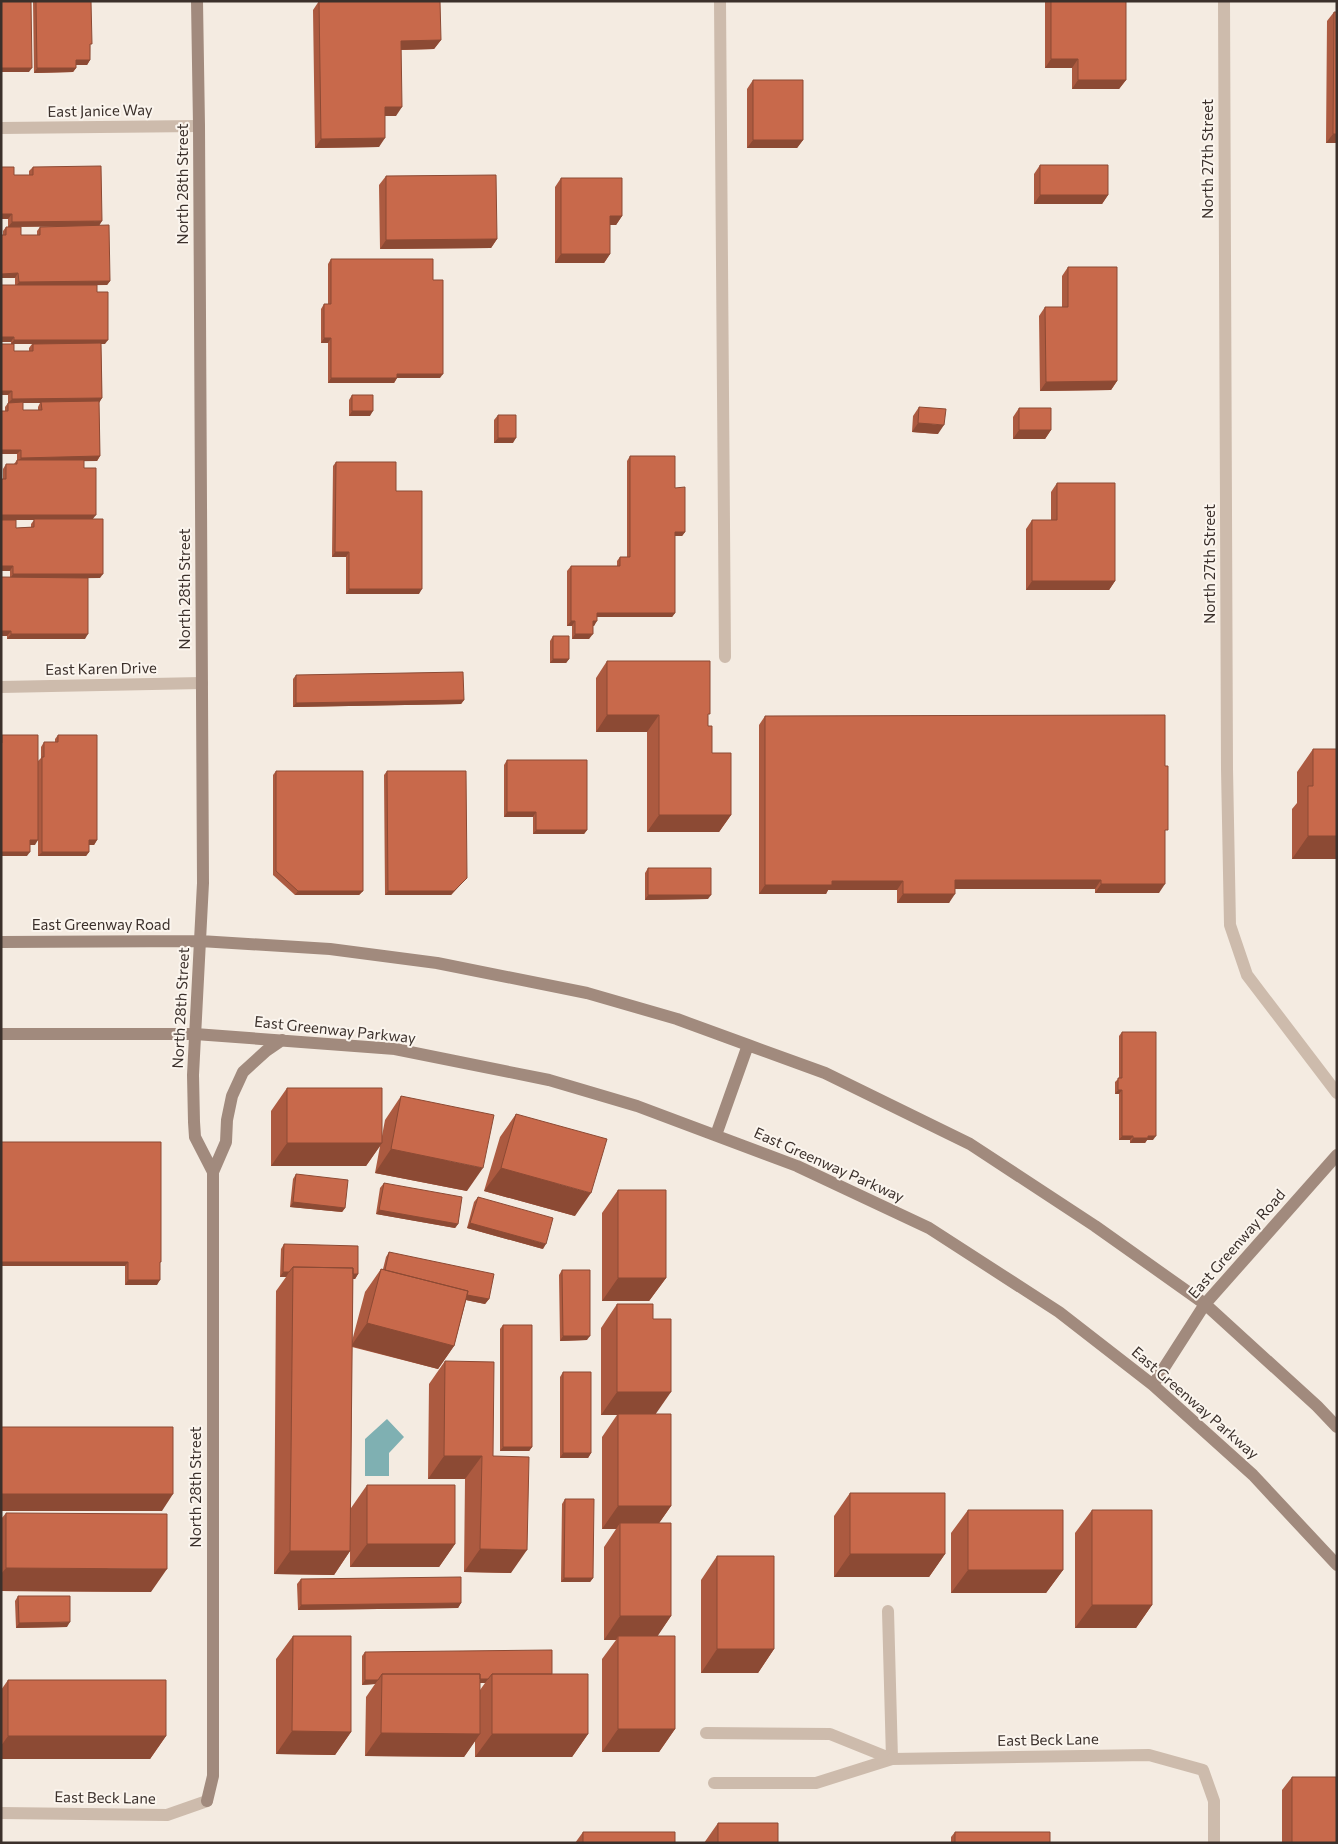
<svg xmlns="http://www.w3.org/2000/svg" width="1338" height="1844" font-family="Commissioner,sans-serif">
<rect width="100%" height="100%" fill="#f4ebe1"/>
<path fill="#7fb0b2" d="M387,1419L404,1437L389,1453V1476H365V1439Z"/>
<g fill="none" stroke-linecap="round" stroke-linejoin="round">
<path stroke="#cdbbac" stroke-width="12" d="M720,1L725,657
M888,1611L892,1759
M706,1733L830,1734L892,1759
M714,1783H816L892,1759"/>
<path stroke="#cdbbac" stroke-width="12" d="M1224,1L1227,769L1230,925L1247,975L1337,1093
M1,128L199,126
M1,687L202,683
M892,1759L1149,1755L1203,1770L1214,1801V1843
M1,1813L167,1815L207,1801"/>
<path stroke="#a18a7d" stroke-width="12" d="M197,1L199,126L203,883L193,1075L194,1122L195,1137L213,1172
M1,942L200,941L330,949L437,963L587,993L677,1019L748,1045L825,1073L970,1144L1095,1226L1205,1304L1317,1406L1337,1427
M1,1034H195L395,1049L549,1080L637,1106L797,1166L929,1228L1059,1312L1153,1385L1253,1475L1337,1565
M716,1135L748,1045
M1153,1385L1205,1304L1337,1155
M207,1801L213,1776V1172L226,1142L227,1120L232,1096L243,1072L266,1051L282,1040"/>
</g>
<path fill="#ac5a40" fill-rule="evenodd" d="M33,1H91L90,60L87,65H76V68L73,72L34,73Z
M319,1L441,40L434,49L401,50L396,116H385L379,147L315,148L313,10Z
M1045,1H1126V80L1119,89H1072V68H1045Z
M1334,12L1337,143H1326L1327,21Z
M753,80L803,140L797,148H747V89Z
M1040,165L1108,195L1102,204H1034V174Z
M33,167L99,226L110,281L107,285H97V292L105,344H101L102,398L99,402L100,456L97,461H84V468L93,519L100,578H88L85,639H7V636H1L10,577V571H1L16,528L31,527V524L34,520L3,479V469L6,464H14L17,460V454H1V411H5V407L8,403V395H1L11,344V342H1L15,285V278H1V235H3V231L6,227L21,235H37V231L40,227L63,226L8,227V219H1L14,175H29V171ZM14,344H32L29,348V351H14ZM23,403H40L38,407V410H23Z
M386,176L497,239L491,248L380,249L379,185Z
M561,178L622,216L616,225H610V254L604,263H555V187Z
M331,259L433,280L440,378H397L394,383H328V343H321V309L324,304H328V264Z
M1068,267L1117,381L1111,390L1040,391L1039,316L1045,307H1062V276Z
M1337,329V400H1336Z
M352,395L370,416H349V400Z
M919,407L938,434L912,432L913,416Z
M1019,408L1051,430L1045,439H1013V417Z
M498,415L513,443H494V420Z
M630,456L675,488L685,532L682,536H675V613L672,617H597L594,626H593L589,639H572V626H567V571L571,566H617V561L620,557H627V461Z
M336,462L396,491L419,594H346V557H332L333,466Z
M1057,483L1115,581L1109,590H1026V529L1032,520H1051V492Z
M553,636L569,659L566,663H550V641Z
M607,661L708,718V726L712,753L731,815L719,832H647V732H596V678Z
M296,675L464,700L461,704L293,707V679Z
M765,716L1165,834L1159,893H1095V889H955L949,903H897V890H828L826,894H759V725Z
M58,735L97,840L94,845H89V852L86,856H38V761L41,758V747L44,742H55V739Z
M1313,749L1337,859H1292V809L1297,803V772Z
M507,760L587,830L584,834H533V817H504V765Z
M276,771L363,891L359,895H295L273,875V775Z
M387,771L467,878L463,882L451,895H385L384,775Z
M648,868L708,899L645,900V873Z
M1122,1032L1153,1140H1147L1145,1143H1130V1140H1119V1094H1115V1082L1119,1078V1036Z
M287,1088L382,1136L385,1120L401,1096L467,1191L375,1173L380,1146L366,1166H271V1111Z
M516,1114L575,1216L484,1191L500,1137Z
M1,1142L160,1264L157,1285H125V1266Z
M296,1174L345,1208L342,1212L290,1207L293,1179Z
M384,1183L458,1224L455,1228L376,1214L380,1188Z
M618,1190L666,1278L649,1301H602V1213Z
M478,1197L543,1249L467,1228L474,1202Z
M284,1244L358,1274L355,1279H353L352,1341L365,1292L381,1269H383L386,1257L389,1252L489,1299L485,1304L466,1300L454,1346L438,1369L352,1347L351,1508L367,1485L455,1544L439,1567H350V1551L334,1575L274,1574L276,1291L286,1277H280L281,1249Z
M562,1270L587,1340L560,1341L559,1275Z
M617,1304L656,1414L671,1506L659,1523L671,1616L657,1636L675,1729L659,1752H602V1659L616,1640H604V1547L616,1529H602V1437L617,1415H601V1328Z
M503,1325L532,1447L529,1451H500V1329Z
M445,1361L493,1456L511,1573L464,1572L465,1479H428L429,1384Z
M563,1372L591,1453L588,1458H560V1377Z
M850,1493L945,1554L929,1577H834V1516Z
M565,1499L593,1578L590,1582H561L562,1504Z
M968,1510L1063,1570L1046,1593H951V1533Z
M1092,1510L1152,1605L1136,1628H1075V1533Z
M6,1513L151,1592L1,1591V1519Z
M717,1556L774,1649L758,1673H701V1580Z
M301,1579L461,1603L458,1608L298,1610L297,1584Z
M18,1596L67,1627L16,1628L15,1601Z
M293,1636L351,1732L335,1755L276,1754V1659Z
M365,1652L552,1674L588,1734L572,1757H475V1741L464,1757L365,1756L366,1697L375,1684L362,1685V1656ZM480,1683H485L480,1690Z
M8,1680L166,1736L150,1759H1V1690Z
M1292,1777L1337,1843H1282V1790Z
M718,1823L778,1843H704Z
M583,1832L675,1843H575Z
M955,1832L1050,1843H951V1837Z"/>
<path fill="#8c4a34" d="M441,40L434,49L395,50L401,41Z
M1051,59H1078L1072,68H1045Z
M76,60H90L87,65H73Z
M1,68H32L29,72H1Z
M37,68H76L73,72L34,73Z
M1078,80H1126L1119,89H1072Z
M385,107H402L396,116H379Z
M1333,134H1337V143H1326Z
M385,138L379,147L315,148L321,139Z
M753,140H803L797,148H747Z
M1040,195H1108L1102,204H1034Z
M1,214H12L8,219H1Z
M610,216H622L616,225H604Z
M102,221L99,226L8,227L12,222Z
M497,239L491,248L380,249L386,240Z
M561,254H610L604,263H555Z
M18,273L15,278H1V274Z
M110,281L107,285L16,286L19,282Z
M1,337H14L11,342H1Z
M324,338H331L328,343H321Z
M14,340H108L105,344H11Z
M397,374H443L440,378H394Z
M331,378H397L394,383H328Z
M1117,381L1111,390L1040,391L1046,382Z
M1,391H12L8,395H1Z
M102,398L99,403H8L12,399Z
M352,411H373L370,416H349Z
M918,423L944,425L938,434L912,432Z
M1019,430H1051L1045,439H1013Z
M498,438H516L513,443H494Z
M1,450H21L17,454H1Z
M100,456L97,461L17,462L21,458Z
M1,515H96L92,520H1Z
M675,532H685L682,536H672Z
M335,552H349L346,557H332Z
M1,566H13L10,571H1Z
M13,574H103L100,578L10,579Z
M1032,581H1115L1109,590H1026Z
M349,589H422L419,594H346Z
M597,613H675L672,617H594Z
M571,621H575L572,626H567Z
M593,621H597L594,626H589Z
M1,631H11L7,636H1Z
M11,634H88L85,639H7Z
M575,634H593L589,639H572Z
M553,659H569L566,663H550Z
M464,700L461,704L293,707L296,703Z
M607,715H659L647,732H596Z
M507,812H536L533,817H504Z
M659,815H731L719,832H647Z
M536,830H587L584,834H533Z
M1308,836H1337V859H1292Z
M30,840H38L35,845H27Z
M89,840H97L94,845H86Z
M1,852H30L27,856H1Z
M42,852H89L86,856H38Z
M467,878L463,882L451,895H385L388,891Z
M955,880H1101L1095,889H949Z
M832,881H903L897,890H828L826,894H759L765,885Z
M1101,884H1165L1159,893H1095Z
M298,891H363L359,895H295Z
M903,894H955L949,903H897Z
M648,895H711L708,899L645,900Z
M1118,1090H1122L1119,1094H1115Z
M1122,1136H1133L1130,1140H1119Z
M1148,1136H1156L1153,1140H1147L1145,1143H1130L1133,1138Z
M287,1143H382L366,1166H271Z
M391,1149L483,1168L467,1191L375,1173Z
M501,1168L591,1193L575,1216L484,1191Z
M293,1202L345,1208L342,1212L290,1207Z
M379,1210L458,1224L455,1228L376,1214Z
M470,1223L546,1244L543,1249L467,1228Z
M1,1262H128L125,1266H1Z
M283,1272H289L286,1277H280Z
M358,1274L355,1279L293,1277Z
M384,1277L489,1299L485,1304L380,1282Z
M618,1278H666L649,1301H602Z
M128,1280H160L157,1285H125Z
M367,1323L454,1346L438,1369L351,1346Z
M563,1336H590L587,1340L560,1341Z
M617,1392H671L655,1415L618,1414L617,1415H601Z
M503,1447H532L529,1451H500Z
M563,1453H591L588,1458H560Z
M444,1456H482L465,1479H428Z
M1,1494H173L162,1511H1Z
M618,1506H671L655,1529L620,1523L616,1529H602Z
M367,1544H455L439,1567H350Z
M480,1549L527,1550L511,1573L464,1572Z
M290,1551H350L334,1575L274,1574Z
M850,1554H945L929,1577H834Z
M6,1568L167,1569L151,1592L1,1591V1574Z
M968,1570H1063L1046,1593H951Z
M564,1578H593L590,1582H561Z
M461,1603L458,1608L298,1610L301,1605Z
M1092,1605H1152L1136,1628H1075Z
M620,1616H671L655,1640L618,1636L616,1640H604Z
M70,1622L67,1627L16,1628L19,1623Z
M717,1649H774L758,1673H701Z
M488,1679L485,1683L382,1684Z
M365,1680H378L375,1684L362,1685Z
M618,1729H675L659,1752H602Z
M292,1731L351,1732L335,1755L276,1754Z
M381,1733L480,1734L464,1757L365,1756Z
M492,1734H588L572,1757H475Z
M8,1736H166L150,1759H1V1746Z"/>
<path fill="#c8694b" stroke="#8c4a34" d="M1,1H31L32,68H1Z
M36,1H91L92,44H90V60H76V68H37Z
M319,1H440L441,40L401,41L402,107H385V138L321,139Z
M1051,1H1126V80H1078V59H1051Z
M1334,12H1337V134H1333Z
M753,80H803V140H753Z
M1040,165H1108V195H1040Z
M101,166L102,221L12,222V214H1V167H14V175H33V167Z
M496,175L497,239L386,240V176Z
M561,178H622V216H610V254H561Z
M109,225L110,281L19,282L18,273L1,274V235H6V227H21V235H40V227Z
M331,259H433V280H443V374H397V378H331V338H324V304H331Z
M1068,267H1117V381L1046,382L1045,307H1068Z
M1,285H97V292H108V340H14V337H1Z
M101,343L102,398L12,399V391H1V344H14V351H33V344Z
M352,395H373V411H352Z
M99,401L100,456L21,458V450H1V411H8V403L23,402V410H42L41,402Z
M919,407L946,409L944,425L918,423Z
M1019,408H1051V430H1019Z
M498,415H516V438H498Z
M630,456H675V488L685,487V532H675V613H597V621H593V634H575V621H571V566H620V557H630Z
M17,460H84V468H96V515H1V479H6V464H17Z
M336,462H396V491H422V589H349V552H335Z
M1057,483H1115V581H1032V520H1057Z
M34,519H103V574H13V566H1V520H16V528L34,527Z
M1,577L88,578V634H11V631H1Z
M553,636H569V659H553Z
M607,661H710V714H708V726H712V753H731V815H659V715H607Z
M463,672L464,700L296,703V675Z
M1165,715V766H1168V830H1165V884H1101V880H955V894H903V881H832V885H765V716Z
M2,735H38V840H30V852H1V743H2Z
M58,735H97V840H89V852H42V757H44V742H58Z
M1313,749H1337V836H1308V786H1313Z
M507,760H587V830H536V812H507Z
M276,771H363V891H298L276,871Z
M387,771H466L467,878L454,891H388Z
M648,868H711V895H648Z
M1122,1032H1156V1136H1148V1138H1133V1136H1122V1090H1118V1078H1122Z
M287,1088H382V1143H287Z
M401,1096L494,1115L483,1168L391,1149Z
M516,1114L607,1139L591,1193L501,1168Z
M1,1142H161V1262H160V1280H128V1262H1Z
M296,1174L348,1180L345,1208L293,1202Z
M384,1183L462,1197L458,1224L379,1210Z
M618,1190H666V1278H618Z
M478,1197L553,1218L546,1244L470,1223Z
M284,1244L358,1246V1274H353V1268L293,1267L289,1272H283Z
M389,1252L494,1274L489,1299L467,1295L468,1291L385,1270Z
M293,1267L353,1268L350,1551H290Z
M381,1269L468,1291L454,1346L367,1323Z
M562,1270H590V1336H563Z
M617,1304H653V1319H671V1392H617Z
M503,1325H532V1447H503Z
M445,1361L494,1362L493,1456L529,1457L527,1550L480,1549L482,1456H444Z
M563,1372H591V1453H563Z
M618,1414H671V1506H618Z
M1,1427H173V1494H1Z
M367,1485H455V1544H367Z
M850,1493H945V1554H850Z
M565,1499H594L593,1578H564Z
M968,1510H1063V1570H968Z
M1092,1510H1152V1605H1092Z
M6,1513L167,1514V1569L6,1568Z
M620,1523H671V1616H620Z
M717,1556H774V1649H717Z
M461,1577V1603L301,1605V1579Z
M18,1596H70V1622L19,1623Z
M293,1636H351V1732L292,1731Z
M618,1636H675V1729H618Z
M552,1650V1674H492L488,1679H480V1674H382L378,1680H365V1652Z
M382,1674H480V1734L381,1733Z
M492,1674H588V1734H492Z
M8,1680H166V1736H8Z
M1292,1777H1336L1337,1843H1292Z
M718,1823H778V1843H718Z
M583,1832H675V1843H583Z
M955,1832H1050V1843H955Z"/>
<g text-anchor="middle" stroke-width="4" stroke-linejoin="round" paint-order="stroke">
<g font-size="15" fill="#3b302b" stroke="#fbf5ee">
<text transform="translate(100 111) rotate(-1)" y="5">East Janice Way</text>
<text transform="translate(1208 159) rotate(-90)" y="5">North 27th Street</text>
<text transform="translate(183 184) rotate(-90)" y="5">North 28th Street</text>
<text transform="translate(1210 564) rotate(-90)" y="5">North 27th Street</text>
<text transform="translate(185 589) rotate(-90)" y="5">North 28th Street</text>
<text transform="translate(101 669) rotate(-1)" y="5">East Karen Drive</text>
<text x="101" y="930">East Greenway Road</text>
<text transform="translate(181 1008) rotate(-87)" y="5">North 28th Street</text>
<text transform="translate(335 1030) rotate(6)" y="5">East Greenway Parkway</text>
<text transform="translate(829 1165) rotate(24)" y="5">East Greenway Parkway</text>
<text transform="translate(1237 1244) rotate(-49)" y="5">East Greenway Road</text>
<text transform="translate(1195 1403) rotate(41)" y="5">East Greenway Parkway</text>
<text transform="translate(196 1487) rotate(-90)" y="5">North 28th Street</text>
<text transform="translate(1048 1740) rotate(-1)" y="5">East Beck Lane</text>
<text transform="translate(105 1798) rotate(1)" y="5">East Beck Lane</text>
</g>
</g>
<rect width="1338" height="1844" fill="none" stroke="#3b302b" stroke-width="5"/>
</svg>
